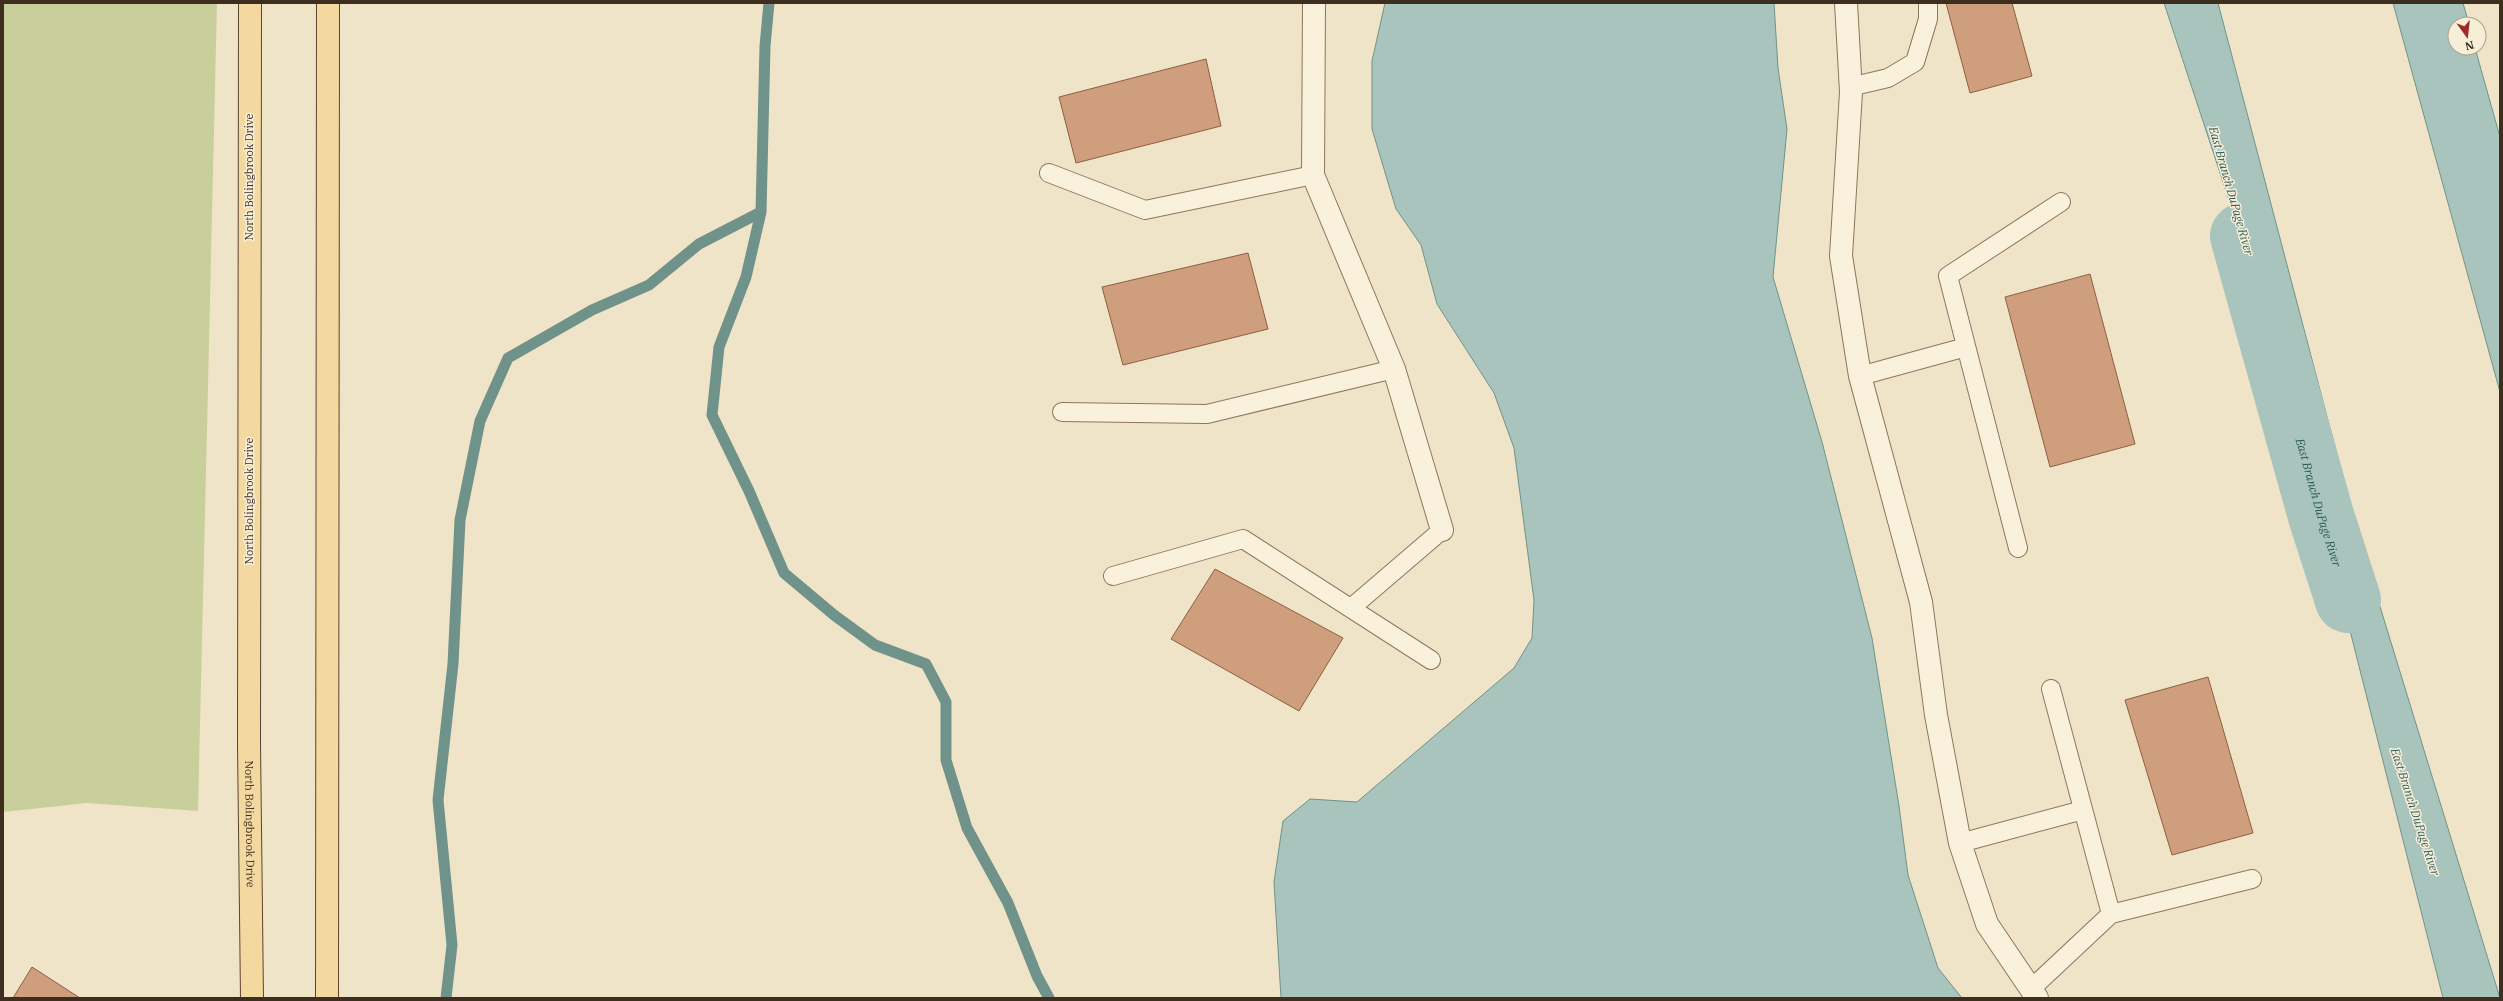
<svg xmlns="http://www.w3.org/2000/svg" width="2503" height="1001" font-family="'IBM Plex Serif',serif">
<rect width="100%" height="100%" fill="#f0e4c8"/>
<path fill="#c9cf9b" d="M3,3H217L198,811L87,803L3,812Z"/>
<path fill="#a9c4bc" stroke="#6f938a" d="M1385,3H1774L1778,68L1787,129L1773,277L1822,442L1872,638L1899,806L1908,875L1938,968L1962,998H1281L1274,882L1283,821L1310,799L1357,802L1514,668L1532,638L1534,600L1514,448L1494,393L1437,304L1421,245L1396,209L1372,129V61Z
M2164,3H2218L2359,538L2500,998H2443L2321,516L2256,282Z
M2393,3H2463L2469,24H2455V48H2475L2500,137V392Z"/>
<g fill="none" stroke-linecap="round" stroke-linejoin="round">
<path stroke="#6f938a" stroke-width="11" d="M769,3L765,46L761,212L746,277L719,347L712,415L749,491L784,573L834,615L875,645L926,664L946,702V760L967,828L1008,903L1037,976L1049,998
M446,998L452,945L438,800L453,664L460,520L480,421L508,358L592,310L649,285L699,244L761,212"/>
<path stroke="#a9c4bc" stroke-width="66" id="s1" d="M2243,236L2321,516L2348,600"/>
</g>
<path fill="#cf9f7d" stroke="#8d5f41" d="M1946,3H2012L2032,76L1970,93Z
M1206,59L1221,126L1076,163L1059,97Z
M1248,253L1268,329L1123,365L1102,287Z
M2090,274L2135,444L2050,467L2005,297Z
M1215,569L1343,638L1299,711L1171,639Z
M2208,677L2253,833L2172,855L2125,700Z
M32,967L80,998H13Z"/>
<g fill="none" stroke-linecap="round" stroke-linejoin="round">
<defs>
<path id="service" d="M1850,87L1888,78L1915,62L1928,19V3
M1049,173L1145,210L1313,175
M1860,376L1966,347
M1062,412L1207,414L1394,369
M2018,548L1948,276L2061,202
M1113,576L1243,539L1431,660
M1351,608L1442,530
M2051,689L2111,914L2252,879
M1960,843L2083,810
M2032,988L2111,914"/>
<path id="minor" d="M1314,3L1313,175L1394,369L1442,530
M1846,3L1851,92L1841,256L1860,376L1921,602L1936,715L1960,843L1987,924L2037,998"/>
<g id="primary">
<path id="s2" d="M250,3L249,744L252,998"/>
<path d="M327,998L328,3"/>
</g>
</defs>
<use href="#service" stroke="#8d765c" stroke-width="20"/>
<use href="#minor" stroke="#8d765c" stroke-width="24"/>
<use href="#primary" stroke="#5b4430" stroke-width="24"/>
<use href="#service" stroke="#faf1dc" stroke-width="18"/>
<use href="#minor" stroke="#faf1dc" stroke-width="22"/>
<use href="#primary" stroke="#f3d9a0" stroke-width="22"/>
</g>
<g text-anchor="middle" stroke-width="3" stroke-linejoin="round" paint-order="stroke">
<g font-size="11" fill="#3d2e20" stroke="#f7eed8">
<text transform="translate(249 177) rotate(-90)" y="4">North Bolingbrook Drive</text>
<text transform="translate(249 501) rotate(-90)" y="4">North Bolingbrook Drive</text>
<text dy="4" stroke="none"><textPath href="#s2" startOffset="821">North Bolingbrook Drive</textPath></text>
</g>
<g font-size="12" font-style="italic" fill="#2f5d5a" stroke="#f7eed8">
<text transform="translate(2231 191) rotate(74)" y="4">East Branch DuPage River</text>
<text dy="4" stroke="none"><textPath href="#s1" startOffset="277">East Branch DuPage River</textPath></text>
<text transform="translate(2415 812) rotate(72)" y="4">East Branch DuPage River</text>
</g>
</g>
<rect width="2503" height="1001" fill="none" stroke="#3d2e20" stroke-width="8"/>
<g transform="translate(2467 36) rotate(165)"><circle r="19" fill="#f7eed8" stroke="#ada18e"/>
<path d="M0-3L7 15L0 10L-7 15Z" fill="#9e2a2b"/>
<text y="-6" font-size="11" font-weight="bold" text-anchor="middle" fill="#3d2e20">N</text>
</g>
</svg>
